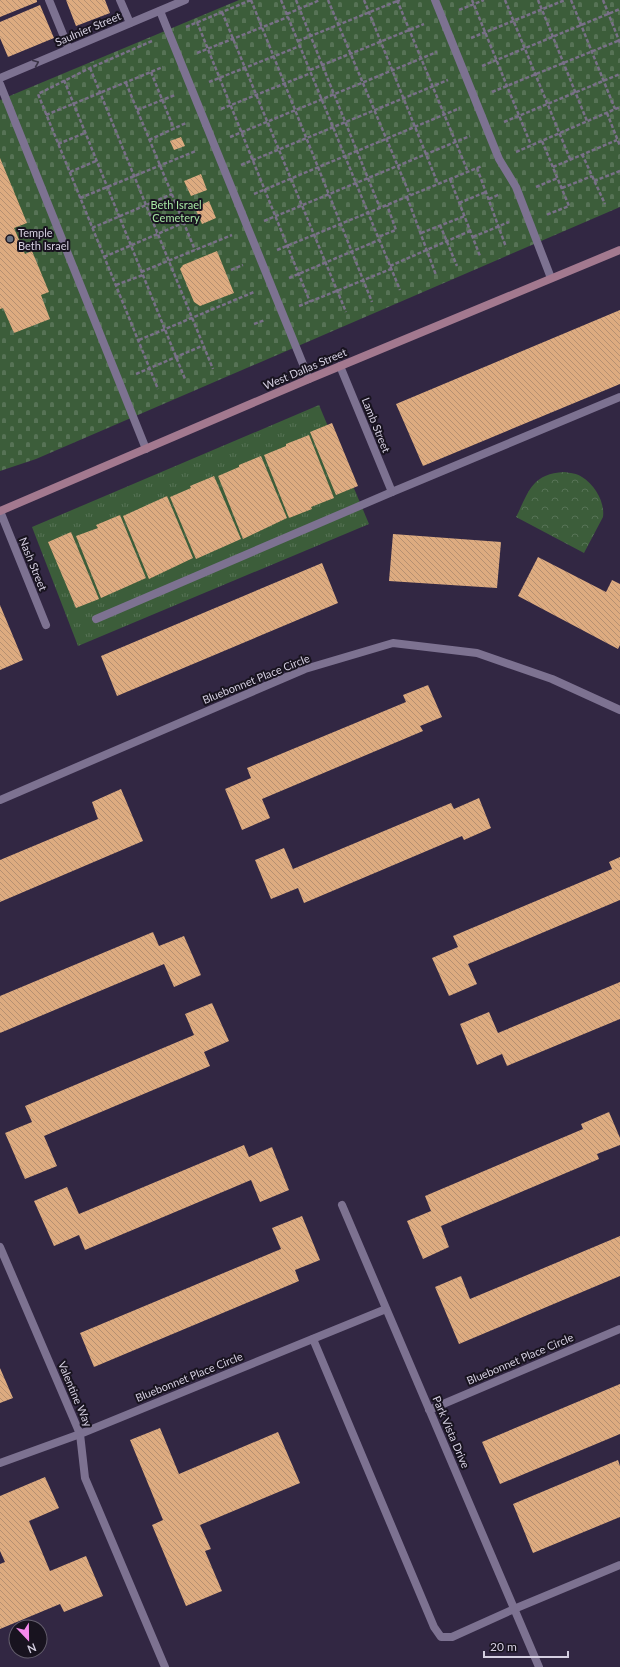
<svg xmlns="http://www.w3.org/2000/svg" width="620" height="1667" font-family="Lato,sans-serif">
<defs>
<pattern id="grass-tufts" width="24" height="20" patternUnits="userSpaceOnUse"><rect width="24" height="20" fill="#3c5d3a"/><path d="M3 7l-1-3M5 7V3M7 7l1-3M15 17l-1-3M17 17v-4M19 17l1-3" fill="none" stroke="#577356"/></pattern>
<pattern id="cemetery-stones" width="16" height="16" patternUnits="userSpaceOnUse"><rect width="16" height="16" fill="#3c5d3a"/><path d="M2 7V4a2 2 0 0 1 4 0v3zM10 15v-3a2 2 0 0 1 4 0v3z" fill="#577356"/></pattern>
<pattern id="park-crowns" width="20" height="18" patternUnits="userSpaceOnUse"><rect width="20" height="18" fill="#3c5d3a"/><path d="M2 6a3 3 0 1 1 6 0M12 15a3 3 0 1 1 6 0" fill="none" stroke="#577356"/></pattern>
<pattern id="building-back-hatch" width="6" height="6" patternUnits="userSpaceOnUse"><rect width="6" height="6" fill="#ddab80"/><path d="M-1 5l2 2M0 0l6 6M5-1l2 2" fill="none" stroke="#b69071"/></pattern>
</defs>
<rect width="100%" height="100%" fill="#322743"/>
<path fill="url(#grass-tufts)" d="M319,405L369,524L78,646L32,527Z"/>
<path fill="url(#cemetery-stones)" d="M239,0H620V207L36,459L0,471V100Z"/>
<path fill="url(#park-crowns)" d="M564,472C570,473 577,473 582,477C595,485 605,502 603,517L584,553L516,517C529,492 531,474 564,472Z"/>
<path fill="url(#building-back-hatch)" d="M0,0H37V2L0,17Z
M66,0H105L110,13L76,26Z
M40,5L54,38L8,57L0,38V22Z
M181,137L185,146L174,150L170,141Z
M0,158L27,223L14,228L25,254L32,251L49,292L41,295L50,319L14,333L3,308L0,309Z
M201,174L207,190L191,196L184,181Z
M209,201L216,218L202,224L195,208Z
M217,251L234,293L200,306L194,302L180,269L183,265Z
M620,310V384L423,466L396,404Z
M332,423L358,486L336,495L310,432Z
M309,435L334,498L311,507L312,509L289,518L264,455L286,446V444Z
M261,456L287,518L243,539L218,476L239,467V465Z
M214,476L241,539L196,559L170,497L191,488L190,486Z
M167,496L193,558L149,579L123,516Z
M120,515L146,578L101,598L76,536L98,528L96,525Z
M71,532L99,599L76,608L48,542Z
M393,534L501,542L497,588L389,581Z
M538,557L606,592L612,580L620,584V645L618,649L518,596Z
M322,563L338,603L117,696L101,656Z
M0,605L23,660L0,670Z
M428,685L442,717L420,726L423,731L262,799L270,818L242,830L225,789L251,778L247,768L406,702L403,695Z
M121,789L143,841L0,902V860L98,819L92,802Z
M479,798L491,828L464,840L462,836L304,903L298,888L271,899L255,860L284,848L293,869L451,803L454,809Z
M620,857V900L468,964L477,984L449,996L432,958L458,947L453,936L612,869L609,862Z
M153,932L159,946L184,936L201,975L174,987L164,964L0,1033V996Z
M620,982V1019L507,1066L502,1054L477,1065L460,1024L489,1012L498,1033Z
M212,1003L229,1041L204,1052L210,1066L44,1136L57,1166L25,1179L5,1133L32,1122L25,1106L194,1035L185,1014Z
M609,1112L620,1138V1145L597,1154L599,1159L441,1226L449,1247L423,1259L407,1221L431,1211L425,1196L583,1129L581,1124Z
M244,1145L249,1157L272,1147L289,1190L260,1202L251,1180L85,1250L79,1235L54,1246L34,1201L67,1187L79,1214Z
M302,1216L320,1260L295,1270L299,1281L94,1367L80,1333L281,1249L272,1228Z
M620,1236V1276L459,1344L435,1287L461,1276L470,1299Z
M0,1368L13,1398L0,1403Z
M620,1384V1434L500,1484L482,1442Z
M160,1428L179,1474L278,1432L300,1483L200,1525L211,1549L205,1551L222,1591L186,1606L152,1525L163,1520L130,1440Z
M618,1460L620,1466V1517L533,1553L513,1504Z
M45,1477L59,1508L29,1521L50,1571L86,1556L103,1596L64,1612L60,1604L0,1629V1564L5,1562L0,1551V1496Z"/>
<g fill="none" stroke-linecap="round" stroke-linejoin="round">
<path stroke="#797088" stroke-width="2.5" stroke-dasharray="4 2" stroke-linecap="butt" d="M251,0L372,302
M281,0L378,237L396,230L387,205
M296,0L380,208
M328,0L410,195
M364,0L438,184
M397,0L468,172
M472,0L531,145
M505,0L570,159
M538,0L587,121
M571,0L615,109
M603,0L620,43
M459,10L484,0
M222,12L346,312
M287,14L320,0
M197,22L310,302
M186,27L251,0
M471,38L565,0
M152,41L90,68L38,94L158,389
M298,41L400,0
M197,53L288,17
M482,66L620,9
M90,68L213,369
M310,70L424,24
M151,72L174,129
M64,80L185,379
M209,82L300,46
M126,83L195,250
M492,92L620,40
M221,109L311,73
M137,110L175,95
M607,113L620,146
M46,115L163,67
M504,122L620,74
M230,137L437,52
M149,140L186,123
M542,141L569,206L546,215
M58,144L85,133
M516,152L620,107
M582,154L605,204
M241,165L448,80
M553,167L617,140
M477,168L506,247
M70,172L96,161
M450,179L480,256
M594,181L620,171
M536,187L558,178
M562,188L592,176
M254,194L460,108
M407,197L436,275
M80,198L196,151
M489,199L500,194
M459,203L486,192
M264,221L470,136
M440,225L457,266
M92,228L172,194
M421,233L465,216
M473,237L509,222
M379,239L400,290
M277,250L482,166
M104,257L183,223
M390,266L470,231
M231,270L243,265
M141,272L232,235
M289,278L379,240
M116,285L143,275
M299,306L391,269
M254,324L265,320
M139,340L254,292
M136,374L202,346"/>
<path stroke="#7d7291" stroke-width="8" d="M49,0L69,49
M120,0L130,23
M435,0L499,159L516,187L551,278
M160,11L309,379
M0,84L146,449
M96,619L392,492L620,397
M313,1339L434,1627L441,1637H452L514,1609"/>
<path stroke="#7d7291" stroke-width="8" d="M0,78L185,0
M340,366L392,492
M0,511L46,625
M0,800L305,669L393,643L477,653L552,679L620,710
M342,1205L539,1667
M0,1247L80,1434L85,1478L165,1667
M429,1410L620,1329
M0,1463L80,1434L386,1309
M514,1609L620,1565"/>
<path stroke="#a3798f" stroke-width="8" d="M0,511L309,379L620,250"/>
</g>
<defs><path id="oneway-chevron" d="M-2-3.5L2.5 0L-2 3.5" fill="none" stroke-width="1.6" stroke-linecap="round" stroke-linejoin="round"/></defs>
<use stroke="#3b3447" href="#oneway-chevron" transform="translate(36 63) rotate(-23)"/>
<circle fill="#6b7280" stroke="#18131f" stroke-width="1.5" cx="10" cy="239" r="4"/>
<g text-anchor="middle" stroke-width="4" stroke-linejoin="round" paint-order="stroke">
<g font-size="11" fill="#d5cfe1" stroke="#18131f">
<text transform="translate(88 29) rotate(-23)" y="4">Saulnier Street</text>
<text transform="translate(305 369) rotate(-23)" y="4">West Dallas Street</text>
<text transform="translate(376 425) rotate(68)" y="4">Lamb Street</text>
<text transform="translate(33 564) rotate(68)" y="4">Nash Street</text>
<text transform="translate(256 679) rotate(-22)" y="4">Bluebonnet Place Circle</text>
<text transform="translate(520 1359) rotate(-23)" y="4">Bluebonnet Place Circle</text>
<text transform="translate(189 1377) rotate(-22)" y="4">Bluebonnet Place Circle</text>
<text transform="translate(75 1394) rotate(67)" y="4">Valentine Way</text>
<text transform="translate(451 1432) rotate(67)" y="4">Park Vista Drive</text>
</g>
<g font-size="11" fill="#a6e6a2" stroke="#18131f">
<text x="176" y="209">Beth Israel<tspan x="176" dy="13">Cemetery</tspan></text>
</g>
<g font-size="11" fill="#d5cfe1" stroke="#18131f" text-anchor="start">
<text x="18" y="237">Temple<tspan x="18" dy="13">Beth Israel</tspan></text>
</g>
</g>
<g transform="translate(28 1639) rotate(158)"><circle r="19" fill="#18131f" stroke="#645e6d"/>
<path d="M0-3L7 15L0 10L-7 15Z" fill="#f688ed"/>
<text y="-6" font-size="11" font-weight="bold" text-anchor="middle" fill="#d5cfe1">N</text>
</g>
<path d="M484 1651v6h84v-6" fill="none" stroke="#d5cfe1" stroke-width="2"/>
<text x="490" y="1651" font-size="12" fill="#d5cfe1" stroke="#18131f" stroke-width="3" paint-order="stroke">20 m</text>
</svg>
